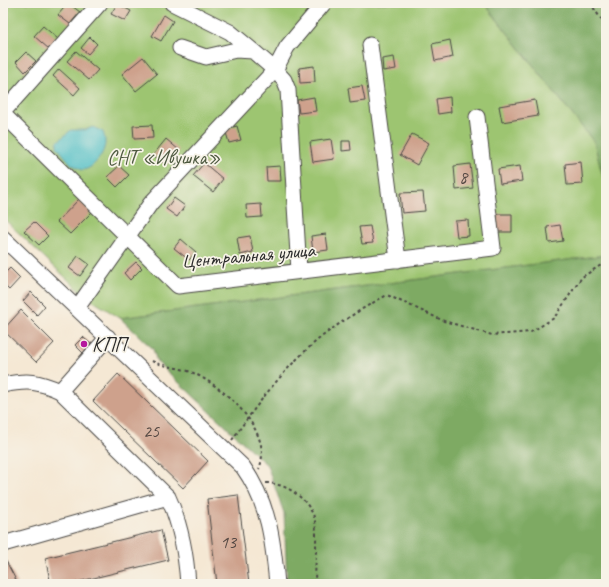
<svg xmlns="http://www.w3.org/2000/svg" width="609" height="587" font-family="Caveat,sans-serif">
<rect width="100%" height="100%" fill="#f7f3e8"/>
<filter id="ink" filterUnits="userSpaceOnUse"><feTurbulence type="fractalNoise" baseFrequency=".025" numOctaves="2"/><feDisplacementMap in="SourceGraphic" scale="8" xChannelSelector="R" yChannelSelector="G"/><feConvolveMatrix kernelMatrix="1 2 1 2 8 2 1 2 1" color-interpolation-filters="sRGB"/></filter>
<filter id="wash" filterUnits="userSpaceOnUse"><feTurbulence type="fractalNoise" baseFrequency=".012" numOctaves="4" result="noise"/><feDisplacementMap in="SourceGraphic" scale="16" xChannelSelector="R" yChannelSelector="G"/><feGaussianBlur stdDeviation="0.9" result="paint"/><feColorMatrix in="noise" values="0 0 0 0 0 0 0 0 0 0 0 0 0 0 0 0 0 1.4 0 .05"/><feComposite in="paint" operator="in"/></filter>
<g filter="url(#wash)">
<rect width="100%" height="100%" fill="#f5e8d4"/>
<path fill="#9dc571" stroke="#64784e" d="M3,3H484L594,142L606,189V255L120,318L85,296L3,218Z"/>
<path fill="#7eaa63" stroke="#546a47" d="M484,3H606V189L594,142Z
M606,252V584H287L284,513L267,465L157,362L153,349L120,318L606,255Z"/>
<path fill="#51bfc6" stroke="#3e7578" d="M93,127L103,132C104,135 105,138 105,141C106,152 93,170 82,170L71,164L57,147V142L71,130H85Z"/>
<g id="blocks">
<path fill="#cea18c" d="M68,3L80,12L70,24L58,15Z
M117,4L131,11L125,21L111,14Z
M164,15L173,21L161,41L152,36Z
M43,26L58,39L49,49L34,36Z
M90,37L97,44L88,54L81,48Z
M450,40L453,57L435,61L432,44Z
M76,51L98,70L89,80L67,61Z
M26,52L36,61L25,72L16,62Z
M143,57L157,74L136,91L122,74Z
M394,57L396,69L383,71L382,59Z
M314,66L315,82L300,83L299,68Z
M59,69L80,88L74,95L53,76Z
M362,86L365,101L350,103L348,88Z
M314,97L316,111L299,113L297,100Z
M450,97L451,112L438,114L436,99Z
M535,100L538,116L502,122L499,106Z
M152,125L153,138L134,139L133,126Z
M237,126L241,140L229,143L225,129Z
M412,134L429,143L417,165L400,155Z
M166,139L179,150L166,165L153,155Z
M331,139L334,159L313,162L310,142Z
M342,141H350L351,150L342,151Z
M581,162L583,184L567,185L565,164Z
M204,163L223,179L213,192L193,176Z
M470,164L473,188L456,190L454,166Z
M119,166L129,175L117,187L107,177Z
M280,166L281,181H267L266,167Z
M520,166L522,181L500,184L498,169Z
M423,192L425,211L402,213L400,193Z
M174,198L185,206L177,217L166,209Z
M79,199L92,212L70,234L57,222Z
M261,204L262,217L247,218L246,205Z
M497,214H512V232H497Z
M468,220L469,236L457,237L455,221Z
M34,222L48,236L39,245L24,231Z
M560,225L563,241L549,243L547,227Z
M370,226L373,243L362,244L359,227Z
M326,234L328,250L313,252L311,236Z
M250,236L253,252L240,255L237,238Z
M181,239L196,252L189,260L174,248Z
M78,256L89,264L80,276L69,268Z
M136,262L142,268L130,280L124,273Z
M10,268L20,278L9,290L3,284V275Z
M31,292L45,306L37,315L23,301Z
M21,310L54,343L36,362L3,330Z
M83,337L95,348L92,352L87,348L83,353L75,345Z
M118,374L208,461L183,488L93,401Z
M238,495L249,584H217L207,499Z
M161,530L168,560L69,584H51L45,558Z
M6,561L18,584H3V563Z"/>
</g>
</g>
<g filter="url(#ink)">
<use href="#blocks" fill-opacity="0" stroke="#494744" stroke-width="1"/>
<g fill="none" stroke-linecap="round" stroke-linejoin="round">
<defs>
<path id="minor" d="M172,3L230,32L253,51
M370,45L398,260
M180,48L206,57L236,50L253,51L275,70L284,80L288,90L299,271
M3,112L100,3
M3,114L178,286L493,248L477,117
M3,238L243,467C269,504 273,540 277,584
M77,308L151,203L275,70L287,47L324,3
M3,385C27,380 38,381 60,391L108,337
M60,391L168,497C181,525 186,554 188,584
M3,544L168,497"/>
</defs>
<use href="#minor" stroke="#494744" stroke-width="17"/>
<path stroke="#494744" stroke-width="2" stroke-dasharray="3 3" stroke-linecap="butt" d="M590,3L606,26
M152,361C164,367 178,367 191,372C222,385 275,431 259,469
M232,440C256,406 281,372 313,344C335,325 361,309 387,295L444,321L492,335L531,332L554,318L582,277L606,262
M266,483C286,483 307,498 314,517C318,529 315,569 315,584"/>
<use href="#minor" stroke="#fff" stroke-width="15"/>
</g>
</g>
<circle fill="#b5179e" stroke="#f7f3e8" stroke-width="1.5" cx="84" cy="344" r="4"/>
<g text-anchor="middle" stroke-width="3.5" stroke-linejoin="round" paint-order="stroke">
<g font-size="18" fill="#544843">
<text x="463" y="183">8</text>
<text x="151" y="437">25</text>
<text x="228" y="548">13</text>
</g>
<g font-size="20" fill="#4d5940" stroke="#f7f3e8">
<text x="164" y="164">СНТ «Ивушка»</text>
</g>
<g font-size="20" fill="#2b2b2b" stroke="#f7f3e8">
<text transform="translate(248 255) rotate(-5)" y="7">Центральная улица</text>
</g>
<g font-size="20" fill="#2b2b2b" stroke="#f7f3e8" text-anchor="start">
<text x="92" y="351">КПП</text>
</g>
</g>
<rect width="609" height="587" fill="none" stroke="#f7f3e8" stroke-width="16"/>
</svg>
